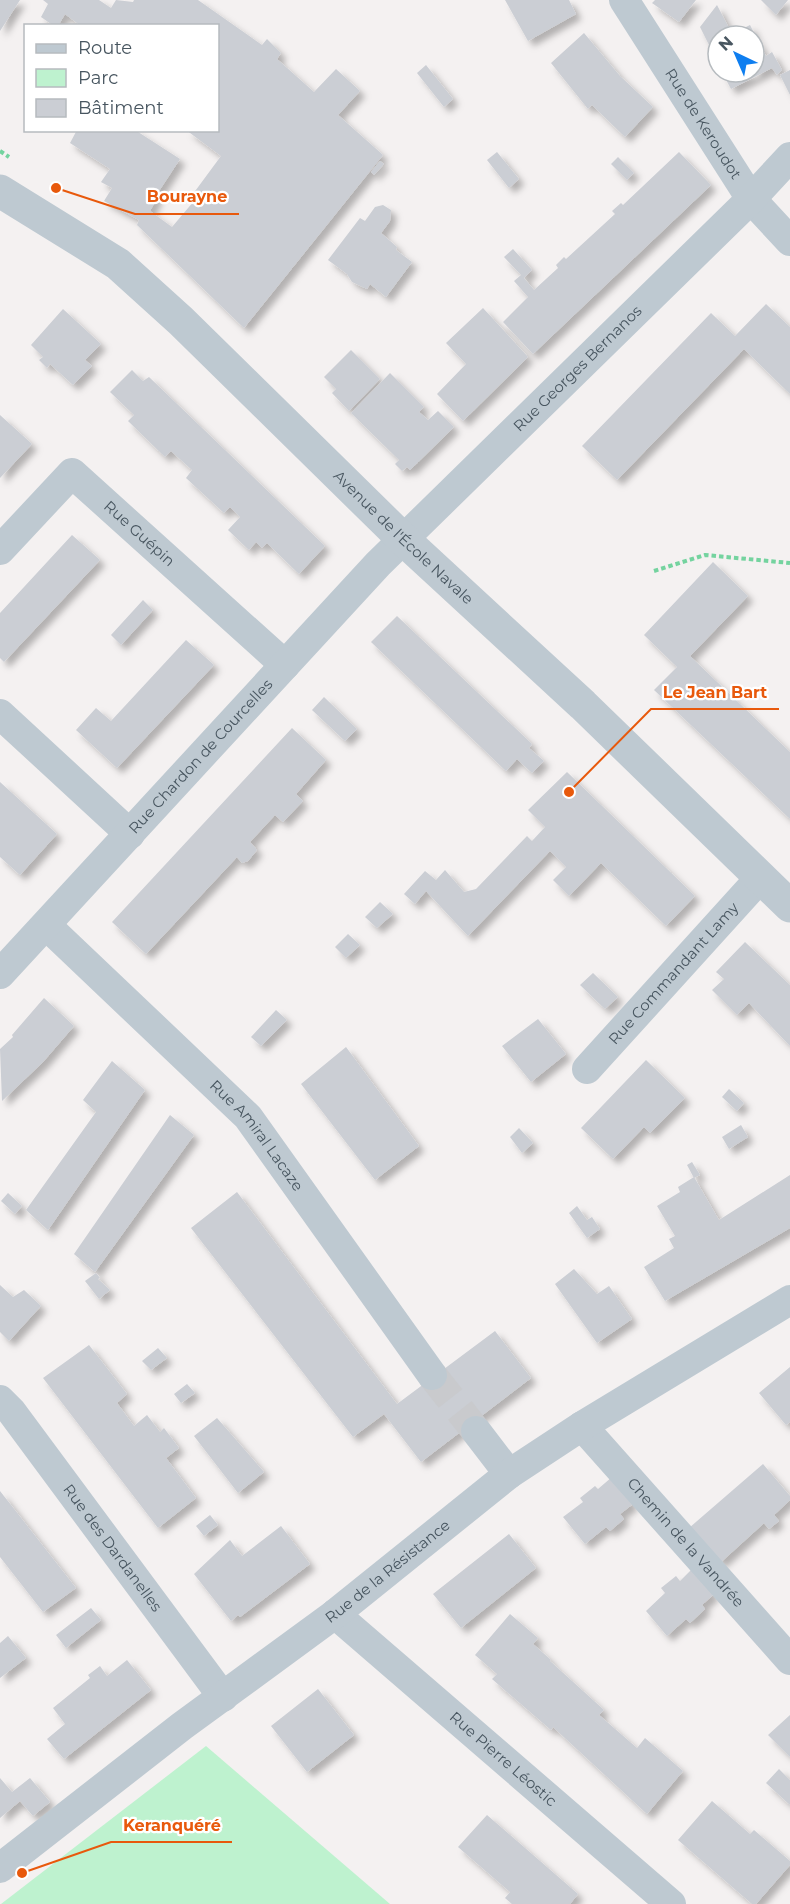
<svg xmlns="http://www.w3.org/2000/svg" width="790" height="1904" font-family="Montserrat,sans-serif">
<defs>
<filter id="shadow"><feDropShadow dx="5.5" dy="5.5" stdDeviation="3" flood-color="#0004"/></filter>
</defs>
<rect width="100%" height="100%" fill="#f4f1f1"/>
<path fill="#bef2cf" d="M206,1746L390,1904H1Z"/>
<path fill="#cbced4" filter="url(#shadow)" d="M0,0H20L0,31Z
M43,0H99L111,8L116,0L133,2L134,0H198L262,45L267,39L281,53L277,59L314,92L336,69L360,91L338,115L383,155L244,328L137,225L139,220L104,201L112,188L101,182L110,169L70,143L77,130H135L180,159L155,197L157,198L150,211L172,227L194,201L190,198L221,156L186,130H218V26H81L65,14L58,26H54L41,17L48,4Z
M505,0H569L576,14L528,41Z
M655,0H696L679,22L652,3Z
M761,0H788L776,15Z
M717,5L732,34L750,25L766,56L772,52L782,70L777,75L772,68L731,89L722,72H754V36H718V63L700,27Z
M584,33L620,76L653,107L625,137L592,105L588,109L551,63Z
M426,65L453,99L444,107L417,73Z
M790,70V95L780,75Z
M497,152L519,179L509,188L487,160Z
M679,152L711,185L533,354L503,322L528,297L514,281L521,275L504,257L513,249L532,270L524,278L534,290L558,268L556,265L564,257L566,259L615,214L612,211L621,203L623,205Z
M618,157L634,173L627,180L611,164Z
M380,161L384,164L374,175L371,172Z
M383,205L391,210L390,221L381,233L397,247L396,250L412,262L386,297L370,284L367,289L352,282L347,274L328,260L360,218L365,221L375,207Z
M766,304L790,327V394L744,349L617,480L582,446L711,313L735,336Z
M483,308L528,357L463,421L437,394L466,364L446,343Z
M63,309L101,344L85,360L92,366L73,385L50,364L47,368L39,360L43,357L31,345Z
M351,350L380,379L349,411L332,393L336,389L324,377Z
M132,370L143,381L149,377L325,546L299,574L267,543L262,548L256,542L249,550L228,530L240,517L230,507L224,513L186,478L192,470L171,451L165,457L128,421L134,415L110,392Z
M390,373L424,407L419,412L428,420L438,411L454,427L410,470L407,467L402,471L395,464L399,460L351,413Z
M0,415L32,444L0,478Z
M72,535L100,560L4,662L0,658V613Z
M713,562L748,596L690,656L790,752V819L654,690L677,667L644,635Z
M143,600L153,610L121,645L111,635Z
M397,616L532,744L529,748L544,761L532,773L517,759L506,771L371,642Z
M186,640L214,665L117,768L76,730L96,708L111,721Z
M324,697L357,729L345,741L312,710Z
M292,728L326,760L296,794L303,801L283,822L275,815L250,842L257,850L248,861L242,863L237,857L146,954L112,922Z
M567,772L695,896L666,926L601,863L569,896L553,880L566,867L550,851L468,936L426,891L415,904L404,894L425,871L436,880L445,870L464,892L476,889L527,836L532,841L545,827L528,810Z
M0,782L57,834L20,875L0,857Z
M380,902L393,914L377,928L365,917Z
M348,934L360,945L346,958L335,947Z
M745,942L790,985V1046L749,1003L737,1015L712,990L724,979L716,972Z
M593,973L618,997L605,1009L580,985Z
M44,998L74,1026L43,1062L2,1101L0,1049L13,1037L12,1035Z
M276,1010L287,1020L261,1046L251,1037Z
M538,1019L566,1054L531,1082L502,1046Z
M346,1047L419,1146L375,1180L301,1084Z
M646,1060L685,1098L650,1133L644,1127L613,1159L581,1128Z
M112,1061L145,1090L48,1230L26,1210L96,1112L83,1100Z
M729,1089L744,1103L737,1111L722,1097Z
M170,1115L194,1135L95,1272L74,1254Z
M741,1125L748,1137L729,1149L722,1137Z
M519,1128L533,1143L522,1153L510,1137Z
M692,1162L700,1175L694,1178L687,1165Z
M790,1175V1228L665,1301L644,1267L674,1248L669,1239L675,1236L657,1206L680,1192L678,1187L694,1177L719,1220Z
M237,1192L397,1404L495,1331L531,1378L421,1462L384,1414L353,1437L191,1228Z
M8,1193L22,1206L15,1214L1,1201Z
M577,1206L587,1220L592,1217L600,1229L587,1238L569,1213Z
M574,1269L597,1294L609,1286L632,1319L597,1343L555,1284Z
M96,1273L100,1278L98,1279L110,1290L99,1299L85,1281Z
M0,1285L13,1297L24,1290L41,1306L9,1341L0,1332Z
M89,1345L127,1394L117,1403L134,1426L147,1415L160,1432L164,1428L179,1448L166,1458L196,1498L158,1528L43,1378Z
M158,1348L167,1358L151,1370L142,1361Z
M790,1367V1422L786,1425L759,1393Z
M187,1384L195,1393L181,1403L174,1394Z
M217,1418L264,1472L238,1493L194,1436Z
M763,1464L790,1496V1500L774,1515L779,1521L769,1529L764,1523L720,1563L689,1528Z
M612,1477L633,1504L620,1514L624,1519L610,1531L606,1527L585,1544L563,1517L583,1502L580,1498L595,1486L598,1489Z
M0,1491L76,1588L43,1612L0,1557Z
M210,1515L218,1525L204,1536L196,1526Z
M281,1526L310,1564L240,1617L238,1615L231,1621L194,1574L230,1540L242,1556Z
M509,1534L536,1568L461,1628L433,1594Z
M691,1570L714,1594L702,1605L705,1609L690,1623L686,1619L667,1636L646,1611L665,1593L661,1588L676,1576L680,1581Z
M91,1608L101,1620L66,1648L56,1635Z
M510,1614L538,1638L533,1644L551,1660L550,1661L604,1710L599,1715L637,1748L645,1738L683,1771L647,1814L553,1727L551,1730L492,1679L497,1674L475,1655Z
M8,1636L26,1658L0,1678V1643Z
M127,1660L151,1690L64,1759L47,1739L65,1724L53,1708L90,1678L88,1675L100,1666L107,1676Z
M318,1689L354,1735L307,1772L271,1726Z
M790,1715V1757L768,1735Z
M779,1769L790,1780V1805L766,1783Z
M0,1778L12,1792L30,1778L50,1802L33,1816L20,1801L0,1818Z
M712,1801L750,1834L754,1830L790,1861V1865L756,1904H752L678,1840Z
M487,1815L578,1894L570,1904H512L505,1898L510,1892L458,1847Z"/>
<g fill="none" stroke-linecap="round" stroke-linejoin="round">
<path stroke="#c9cacd" stroke-width="30" stroke-dasharray="30 15" stroke-linecap="butt" d="M432,1375L476,1431"/>
<path stroke="#74d39f" stroke-width="4" stroke-dasharray="4.5 3" stroke-linecap="butt" d="M0,151L9,157
M654,571L705,555L790,563"/>
<g stroke="#bec9d1" stroke-width="30">
<path id="s1" d="M624,0L751,199L790,241"/>
<path id="s2" d="M0,550L72,473L285,665"/>
<path d="M0,714L130,834"/>
<path id="s3" d="M47,926L248,1117L432,1375"/>
<path id="s4" d="M0,974L378,564L751,199L790,157"/>
<path id="s5" d="M587,1069L761,877"/>
<path id="s6" d="M0,1400L11,1411L223,1697"/>
<path id="s7" d="M582,1426L790,1660"/>
<path d="M476,1431L509,1474"/>
<path id="s8" d="M335,1614L671,1904"/>
<path id="s9" d="M0,1868L182,1726L335,1614L509,1474L582,1426L790,1300"/>
</g>
<path stroke="#bec9d1" stroke-width="33" id="s10" d="M0,191L118,264L181,321L404,540L583,705L790,906"/>
</g>
<g text-anchor="middle" stroke-width="4.5" stroke-linejoin="round" paint-order="stroke">
<g font-size="15" fill="#485660" stroke="#fff">
<text dy="5" stroke="none"><textPath href="#s1" startOffset="147">Rue de Keroudot</textPath></text>
<text dy="5" stroke="none"><textPath href="#s4" startOffset="837">Rue Georges Bernanos</textPath></text>
<text dy="5" stroke="none"><textPath href="#s2" startOffset="196">Rue Guépin</textPath></text>
<text dy="5" stroke="none"><textPath href="#s10" startOffset="534">Avenue de l'École Navale</textPath></text>
<text dy="5" stroke="none"><textPath href="#s4" startOffset="296">Rue Chardon de Courcelles</textPath></text>
<text dy="5" stroke="none"><textPath href="#s5" startOffset="129">Rue Commandant Lamy</textPath></text>
<text dy="5" stroke="none"><textPath href="#s3" startOffset="297">Rue Amiral Lacaze</textPath></text>
<text dy="5" stroke="none"><textPath href="#s7" startOffset="156">Chemin de la Vandrée</textPath></text>
<text dy="5" stroke="none"><textPath href="#s6" startOffset="186">Rue des Dardanelles</textPath></text>
<text dy="5" stroke="none"><textPath href="#s9" startOffset="488">Rue de la Résistance</textPath></text>
<text dy="5" stroke="none"><textPath href="#s8" startOffset="222">Rue Pierre Léostic</textPath></text>
</g>
</g>
<path fill="none" stroke="#e8590c" stroke-width="2" d="M56 188L135 214H239M569 792L651 709H779M22 1873L111 1842H232"/>
<g fill="#e8590c" stroke="#fff" stroke-width="2">
<circle cx="56" cy="188" r="6"/>
<circle cx="569" cy="792" r="6"/>
<circle cx="22" cy="1873" r="6"/>
</g>
<g font-size="16" text-anchor="middle" font-weight="bold" fill="#e8590c" stroke="#fff" stroke-width="4.5" stroke-linejoin="round" paint-order="stroke">
<text x="187" y="202">Bourayne</text>
<text x="715" y="698">Le Jean Bart</text>
<text x="172" y="1831">Keranquéré</text>
</g>
<rect x="24" y="24" width="195" height="108" fill="#ffffff" stroke="#b6bbbf" stroke-width="1.5"/>
<rect x="36" y="44" width="30" height="9" fill="#bec9d1" stroke="#b6bbbf" stroke-width="1.5"/>
<text x="78" y="54" font-size="18" fill="#485660">Route</text>
<rect x="36" y="69" width="30" height="18" fill="#bef2cf" stroke="#b6bbbf" stroke-width="1.5"/>
<text x="78" y="84" font-size="18" fill="#485660">Parc</text>
<rect x="36" y="99" width="30" height="18" fill="#cbced4" stroke="#b6bbbf" stroke-width="1.5"/>
<text x="78" y="114" font-size="18" fill="#485660">Bâtiment</text>
<g transform="translate(736 54) rotate(316)"><circle r="28" fill="#ffffff" stroke="#b6bbbf" stroke-width="1.5"/>
<path d="M0-4.5L10 22L0 15L-10 22Z" fill="#0e7ef0"/>
<text y="-9" font-size="16" font-weight="bold" text-anchor="middle" fill="#485660">N</text>
</g>
</svg>
